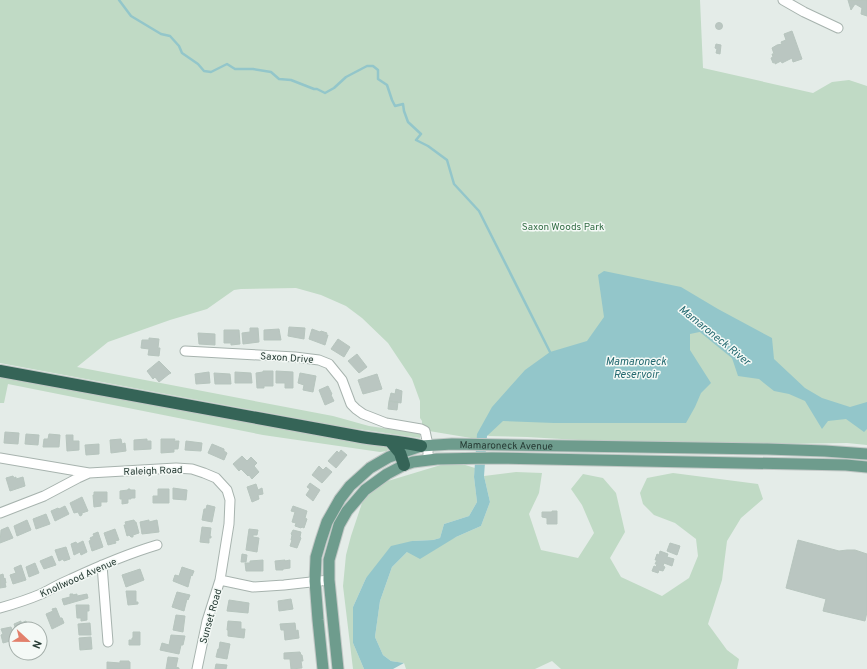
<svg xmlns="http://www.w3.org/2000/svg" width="867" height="669" font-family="Overpass,sans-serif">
<rect width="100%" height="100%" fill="#e4ece8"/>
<path fill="#c0dac5" d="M0,0H700L703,68L813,93L832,82L849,80L867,86V445L847,443L773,444L579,440L527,437L487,436L489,435H477V439L429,431L422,424V421L420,418V401L412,379L388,343L362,318L346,306L321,295L296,288L241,289L234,290L207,309L170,320L108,342L77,367L333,416L369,426L417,433L420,434V438L344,427L0,363Z
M0,377L385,446L389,448L387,451L380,452L263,435L8,384L4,403H0Z
M444,464H462L475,468L474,477L477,502L469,516L444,524L440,538L433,540L412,541L366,578L353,607V643L364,669H353L343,586L346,555L351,536L362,503L378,484Z
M516,472L542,473L539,493L529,514L541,550L578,558L594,533L582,505L571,489L583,474L603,478L616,493L625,532L610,558L621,577L662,596L689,578L698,556L696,539L675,523L654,515L643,504L640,493L647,478L673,473L758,484L763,499L741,518L727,541L722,580L708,624L727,650L739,659L737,669H561L552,661L535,669H406L404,663L391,661L383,655L375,637L380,601L392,567L407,552L456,537L481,526L490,502L484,476Z"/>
<path fill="#93c6ca" d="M604,271L681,287L718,309L772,338L774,359L805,388L822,398L850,407L867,402V429L864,432L846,419L828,421L822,429L805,401L789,394L774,391L759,379L738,376L726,340L709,330L690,334V350L711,383L701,393L695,407L686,423H554L503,421L487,436L484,476L490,502L481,526L456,537L420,559L407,552L392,567L380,601L375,637L383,655L391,661L404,663L393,669H364L353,643V607L366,578L391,546L412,541L433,540L440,538L444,524L469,516L477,502L474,477L477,434L492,407L525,370L550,352L587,341L604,317L598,275Z"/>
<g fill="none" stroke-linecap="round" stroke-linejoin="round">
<path stroke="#93c6ca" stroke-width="2.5" d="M119,0L131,16L161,34L170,36L179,46L182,53L198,64L204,71L211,72L227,64L235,69H253L271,72L279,79L291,80L314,89H317L325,93L334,88L346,77L367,66H373L378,70V79L387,85L392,100L395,106L403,104L404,111L408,122L421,134L416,140L428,146L447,160L454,184L479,211L551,354"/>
<path stroke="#93c6ca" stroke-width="14" d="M695,319L743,358"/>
</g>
<path fill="#bac6c1" stroke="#b7c5be" d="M848,0H867V16L861,14L862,8L857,5L855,4L851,10Z
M715.5 26a3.5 3.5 0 1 1 7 0a3.5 3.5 0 1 1-7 0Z
M792,31L802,59L793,62L792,58L782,63L781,61L775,64V62L773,63L771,58L773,57L772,54H774L772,48L777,45L782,44L781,42L786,40L784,34Z
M716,44L721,45L720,54L716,53L717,49L715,48Z
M289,327L305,328L304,339L288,336Z
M250,328H258L259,342L243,344L242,333L250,332Z
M279,329L281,340H264V330Z
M312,329L320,332L321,331L327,333L326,335H328L325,345L309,339Z
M224,330H239L240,344L231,345V343H224Z
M198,333L215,334V345L199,344Z
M149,338L159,339L158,348H160L159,356L148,355L149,349L141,348L142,340H149Z
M338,339L350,347L344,357L331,349Z
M357,354L367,367L359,373L348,361Z
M159,361L171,373L169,374L159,382L155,377L153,379L147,371Z
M263,371H273V386H264V388H257L256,373L263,372Z
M276,371L293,372V388H285V383H276Z
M209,372L210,383L196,384L195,374Z
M235,372L251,373L252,383H235Z
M214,373L230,374L231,384H215Z
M300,373L316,376L313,392L303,390L304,385L298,383Z
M377,374L382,389L363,394L358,380Z
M328,386L332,394L331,395L334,401L325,405L319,390Z
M396,389L402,391L401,403L389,401L391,393L395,394Z
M389,401L398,402L397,410L388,409Z
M5,432L19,433L18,444L4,443Z
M26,434L39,435L38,445L25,444Z
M49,434L60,435L59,447H43L44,439H48Z
M66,435H73V441H79V450L67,451Z
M121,439L122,444L125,443L126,451L111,453L110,440Z
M147,439V441H151V449L134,450V440Z
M161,439H175L174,441H179L178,449H174V452L161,453Z
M186,441L202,443L201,451L185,450Z
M99,444V454L86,455L85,445Z
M212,444L224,449V451L227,453L224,460L208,453Z
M341,450L347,455L336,468L328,461L337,451L339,453Z
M242,456L247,461L251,457L257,463L254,466L259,472L252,479L249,475L248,476L241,469L239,471L233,464Z
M319,466L323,470L326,467L332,472L322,483L312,475Z
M13,476L14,478L16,477V479L23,477L25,486L10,491L6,478Z
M310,483L320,490L313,501L306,495L310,489L307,487Z
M256,484L258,490L262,488L263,494L258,495L259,499L252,502L247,487Z
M173,488L187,490L186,500L173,499Z
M128,489H130V490H135V498H131V499H128V503L122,504V499H120V491L128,490Z
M158,489H169V503H153V496H158Z
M94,492H107V502H101V506L94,507L93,495H94Z
M82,497L88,511L82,513V515L80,516L78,512L74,513L70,503Z
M207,505L215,507L212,522L202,520L204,509H206Z
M65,506L69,514L55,521L51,511L58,508L59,509Z
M293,506L307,511L305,518L307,519L304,528L302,527L301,528L295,526L296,523L292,522L295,512L291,511Z
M552,511H557V524H547V518L542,517V512H552Z
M46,514L50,524L36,529L33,519Z
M27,520L31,530L17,536L14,526Z
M134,520L135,522H136L139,533L133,535V537H131L129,535L127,536L124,525H126L125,522Z
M149,520V522L157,520L159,532L142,534L140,522Z
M8,527L13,538L0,543L1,530Z
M202,527L211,528L210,536H211V538H209V543L200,542Z
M115,529L119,540L115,541L116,543L108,545L104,533Z
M249,529L258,530L257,535H253V537L259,538L257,552L246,550Z
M293,530L301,532L300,537L301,538L297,548L290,546L292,540H291L292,535L291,534Z
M98,532L103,547L92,551L89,541L91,540L90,538L94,536L93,534Z
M798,540L839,551L847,550H855L867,554V612L865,621L823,611L826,599L786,588Z
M83,541L87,552L81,555L80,552L74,555L71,544L76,542L77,544Z
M670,543L680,546L677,555L667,551Z
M66,547L70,559L64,561L63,559L59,561L55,550Z
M660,551L668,554L667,557L674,559L672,566L664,563L663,566L665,567L663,571L659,570L658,573L652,571L654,566L656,567L657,564H655L657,560H655L657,554L659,555Z
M242,554L247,555L246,562H241Z
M52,556L56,565L44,569L40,561Z
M263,560V571H246L245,563H250V561Z
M285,560V561L290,560V568L283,569V570H276L275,561Z
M35,563L39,573L29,577L26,567Z
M21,565L26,580L13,584L10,575L16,573L14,568Z
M182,567L194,571L192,576L191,575L188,587L173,581L175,575L179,576Z
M140,569L144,580L126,587L122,575Z
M3,574L4,579L5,578L6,583H5L6,587L0,588V575Z
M126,591H136V602H138V604L128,605Z
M177,592L190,595L188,600L187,599L184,611L172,607Z
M70,594H73V595L77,594V596L87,594L88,598L64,605L62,599L70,597Z
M291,599L293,609L279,611L278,601Z
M229,600L249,603L248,613L227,611Z
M76,605H89V611H87V620L81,621V618H77Z
M56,608L60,618H62L64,623L52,629L46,614L53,611L52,609Z
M176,615L185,616L183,632L173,630Z
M21,621V623L26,621L29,629H16V630L14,624Z
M228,621L241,622V629H245L244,638L228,636V630H227Z
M90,623L91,635H79L78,624Z
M295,623L296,631L298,630L299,638L285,640L284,630H281L280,624Z
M11,627L16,641L10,643V641L3,643L1,635L3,634L1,629Z
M133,632H140V645H129V640H132V638H133Z
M171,635L185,636L183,645H181L179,654L160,650L162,643L169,645Z
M91,637L92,649L80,650L79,638Z
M220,642L230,644L227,659L216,657L218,649H219Z
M300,652L301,655H302L303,661H301L302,668L291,669L290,659H284V653Z
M168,657L178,658L176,667L179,668V669H166Z
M120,661H129V662H130V669H107V662L120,663Z
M216,664L227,665L226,669H215Z"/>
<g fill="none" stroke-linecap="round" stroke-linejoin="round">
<defs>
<path id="minor" d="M783,0L804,12L838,28
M185,351L295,357L319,360L329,364L342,380L351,404L356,409L363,414L386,423L421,429L425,431L428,445V460
M0,458L89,473L176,468L192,469L204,473L216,478L227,490L230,500L229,524L220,580L207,621L197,669
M0,513L44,496L78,478L89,473
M102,565L108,642
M220,580L253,587L284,585L329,580
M0,608C14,604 27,600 41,594C51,589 61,583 71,579C99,566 127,554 157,545"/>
<g id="major">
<path id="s1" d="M323,669L318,620L315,581L316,557L321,540L327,522L340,499L350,486L370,468L389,457L421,446L452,444L767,449L825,451L867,454"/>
<path d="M338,669L329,580V560L339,525L347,511L365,490L387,474L404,465L413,462L437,459L492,458L846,465L867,467"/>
</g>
<path id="highway" d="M0,371L356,436C377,440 399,441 421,446
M390,441L400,453L404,465"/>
</defs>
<use href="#minor" stroke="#a7b3ae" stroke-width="11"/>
<use href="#major" stroke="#c2c8c6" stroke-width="13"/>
<use href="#highway" stroke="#c2c8c6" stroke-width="14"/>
<use href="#minor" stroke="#fff" stroke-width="9"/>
<use href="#major" stroke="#6e9c8d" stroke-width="11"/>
<use href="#highway" stroke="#356457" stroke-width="12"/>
</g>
<g text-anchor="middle" stroke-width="3" stroke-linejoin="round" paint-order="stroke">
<g font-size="10" fill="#346e46" stroke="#f4f9f6">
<text x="563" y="230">Saxon Woods Park</text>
</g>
<g font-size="10" fill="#263b34" stroke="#f4f9f6">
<text transform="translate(287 357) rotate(4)" y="4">Saxon Drive</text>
<text dy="4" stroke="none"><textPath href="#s1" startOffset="360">Mamaroneck Avenue</textPath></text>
<text transform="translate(153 470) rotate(-2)" y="4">Raleigh Road</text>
<text transform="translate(78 577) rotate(-24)" y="4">Knollwood Avenue</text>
<text transform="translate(210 616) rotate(-74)" y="4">Sunset Road</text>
</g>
<g font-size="11" font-style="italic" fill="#266a71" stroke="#f4f9f6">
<text transform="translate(715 335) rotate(39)" y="4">Mamaroneck River</text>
<text x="636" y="365">Mamaroneck<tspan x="636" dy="13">Reservoir</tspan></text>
</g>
</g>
<g transform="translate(28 641) rotate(112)"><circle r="19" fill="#f4f9f6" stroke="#a2ada8"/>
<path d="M0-3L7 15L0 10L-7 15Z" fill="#e2806c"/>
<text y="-6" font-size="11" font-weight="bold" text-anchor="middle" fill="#263b34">N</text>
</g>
</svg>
